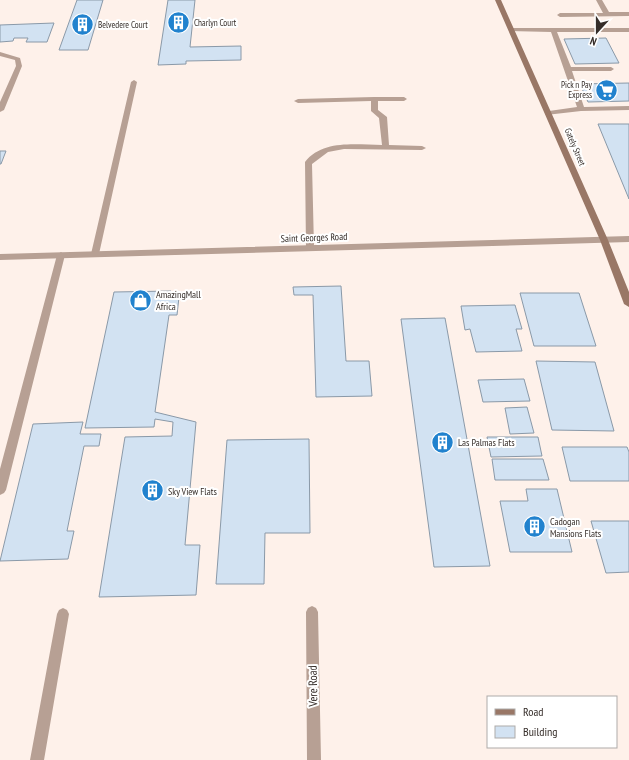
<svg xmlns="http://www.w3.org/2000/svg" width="629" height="760" font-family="'PT Sans Narrow',sans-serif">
<rect width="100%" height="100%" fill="#fef1ea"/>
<path fill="#d2e2f2" stroke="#8a99a8" d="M77,0H103L88,50H59Z
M168,0H195L190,47L241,46V60L186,61V64L158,65Z
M54,23L47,42H26L28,38H14L13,41L0,42V25Z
M606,38L619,63L575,64L564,39Z
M629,83V101L588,102L580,84Z
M598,124H629V199Z
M0,151H6L1,164H0Z
M341,286L346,361H369L372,396L316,397L313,295H294L293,287Z
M171,291L170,297H179L177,315H169L155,412L196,422L185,545H200L196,595L99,597L125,437L172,436L173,422L155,419L154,427L85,428L114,292Z
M520,293H579L596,346H534Z
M515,305L522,329H516L522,351L476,352L470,329L465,330L461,306Z
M445,318L490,566L434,567L401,319Z
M536,361L595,362L614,431L552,430Z
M524,379L530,401L483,402L478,380Z
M527,407L534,433L510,434L505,408Z
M83,422L80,434H101L99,446H84L67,531H74L68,559L0,561L33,424Z
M487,437H538L542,456L491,457Z
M309,439L310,533H265L264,584H216L227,440Z
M562,447H627L629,452V481H570Z
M492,459H543L549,480H495Z
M526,489H557L572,552H510L500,501H528Z
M591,521H629V572L606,573Z"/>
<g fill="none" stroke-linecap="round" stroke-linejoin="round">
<path fill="#b7a094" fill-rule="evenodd" d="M596,0H602L609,12H629V16L560,17L557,15L560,13H603Z
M511,28H629V32H557L571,67H611L614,69L611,71H572L584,107L629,106V110L581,111L546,115L545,113L549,111L577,107L551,32L509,31V29Z
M0,52L20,58L22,66L4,110L0,112V102L16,66L15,60L0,56Z
M134,80L137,82L99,254L95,257L91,254L131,82Z
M374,97H404L407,99L404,101H378V110L387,117L389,145L422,146L426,148L422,150L344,149L328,152L312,164L314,248L310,251L307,250L306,248L305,162C323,139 357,145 382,145L379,118L371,111V101L298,103L294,101L298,99Z
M61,252L65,255L6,490L4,493L0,495V469L57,255Z
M63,608L67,610L69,614L44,760H30L57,614L59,610Z"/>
<path fill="#b7a094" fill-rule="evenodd" d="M629,236V242L0,260V254Z
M312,606L316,608L318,612L321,760H307L306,612L308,608Z"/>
<path fill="#976" fill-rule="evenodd" d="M495,0H501L608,240L629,292V307L624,304L600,240Z"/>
</g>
<defs>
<symbol id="building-disc" viewBox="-11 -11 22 22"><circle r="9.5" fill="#2182ce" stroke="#fff"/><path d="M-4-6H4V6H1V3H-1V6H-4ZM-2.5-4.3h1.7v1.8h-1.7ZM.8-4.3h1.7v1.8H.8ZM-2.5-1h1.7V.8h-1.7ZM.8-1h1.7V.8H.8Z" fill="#fff"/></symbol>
<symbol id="supermarket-disc" viewBox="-11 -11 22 22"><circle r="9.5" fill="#2182ce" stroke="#fff"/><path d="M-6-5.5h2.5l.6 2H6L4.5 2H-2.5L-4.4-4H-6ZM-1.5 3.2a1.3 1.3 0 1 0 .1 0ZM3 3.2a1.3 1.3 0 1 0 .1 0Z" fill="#fff"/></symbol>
<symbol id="shop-disc" viewBox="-11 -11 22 22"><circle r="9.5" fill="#2182ce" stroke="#fff"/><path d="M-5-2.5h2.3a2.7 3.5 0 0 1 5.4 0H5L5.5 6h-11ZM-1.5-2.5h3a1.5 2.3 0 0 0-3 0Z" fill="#fff"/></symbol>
</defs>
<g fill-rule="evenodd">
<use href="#building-disc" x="166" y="10" width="25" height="25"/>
<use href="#building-disc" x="70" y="12" width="25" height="25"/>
<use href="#supermarket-disc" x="594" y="78" width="25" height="25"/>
<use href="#shop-disc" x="128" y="288" width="25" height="25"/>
<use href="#building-disc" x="430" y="430" width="25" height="25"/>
<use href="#building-disc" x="140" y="478" width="25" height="25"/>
<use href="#building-disc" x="522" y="514" width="25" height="25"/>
</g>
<g text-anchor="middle" stroke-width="4" stroke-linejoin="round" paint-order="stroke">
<g font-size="9" fill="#352d29" stroke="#fff" text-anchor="start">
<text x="194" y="26">Charlyn Court</text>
<text x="98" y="28">Belvedere Court</text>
<text x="592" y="88" text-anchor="end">Pick n Pay<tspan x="592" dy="10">Express</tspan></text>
</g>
<g font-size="9" fill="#352d29" stroke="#fff">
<text transform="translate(575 147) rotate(67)" y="3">Gately Street</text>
</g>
<g font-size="10" fill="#352d29" stroke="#fff">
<text transform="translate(314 237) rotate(-2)" y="4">Saint Georges Road</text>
</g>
<g font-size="10" fill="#352d29" stroke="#fff" text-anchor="start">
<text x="156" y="298">AmazingMall<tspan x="156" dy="12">Africa</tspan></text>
<text x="458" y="446">Las Palmas Flats</text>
<text x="168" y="495">Sky View Flats</text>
<text x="550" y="525">Cadogan<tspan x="550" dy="12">Mansions Flats</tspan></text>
</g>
<g font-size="12" fill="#352d29" stroke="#fff">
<text transform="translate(313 686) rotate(-91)" y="4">Vere Road</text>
</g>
</g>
<rect x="487" y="696" width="130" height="52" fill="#ffffff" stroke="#aeaba9"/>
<rect x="495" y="709" width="20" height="6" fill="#997766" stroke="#aeaba9"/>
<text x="523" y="716" font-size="12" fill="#352d29">Road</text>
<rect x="495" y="726" width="20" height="12" fill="#d2e2f2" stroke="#aeaba9"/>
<text x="523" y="736" font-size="12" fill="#352d29">Building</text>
<g transform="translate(597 32) rotate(201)" stroke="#ffffff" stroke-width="3" paint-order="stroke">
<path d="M0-3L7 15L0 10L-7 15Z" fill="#352d29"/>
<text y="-6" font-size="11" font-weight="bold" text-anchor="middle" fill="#352d29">N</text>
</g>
</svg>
